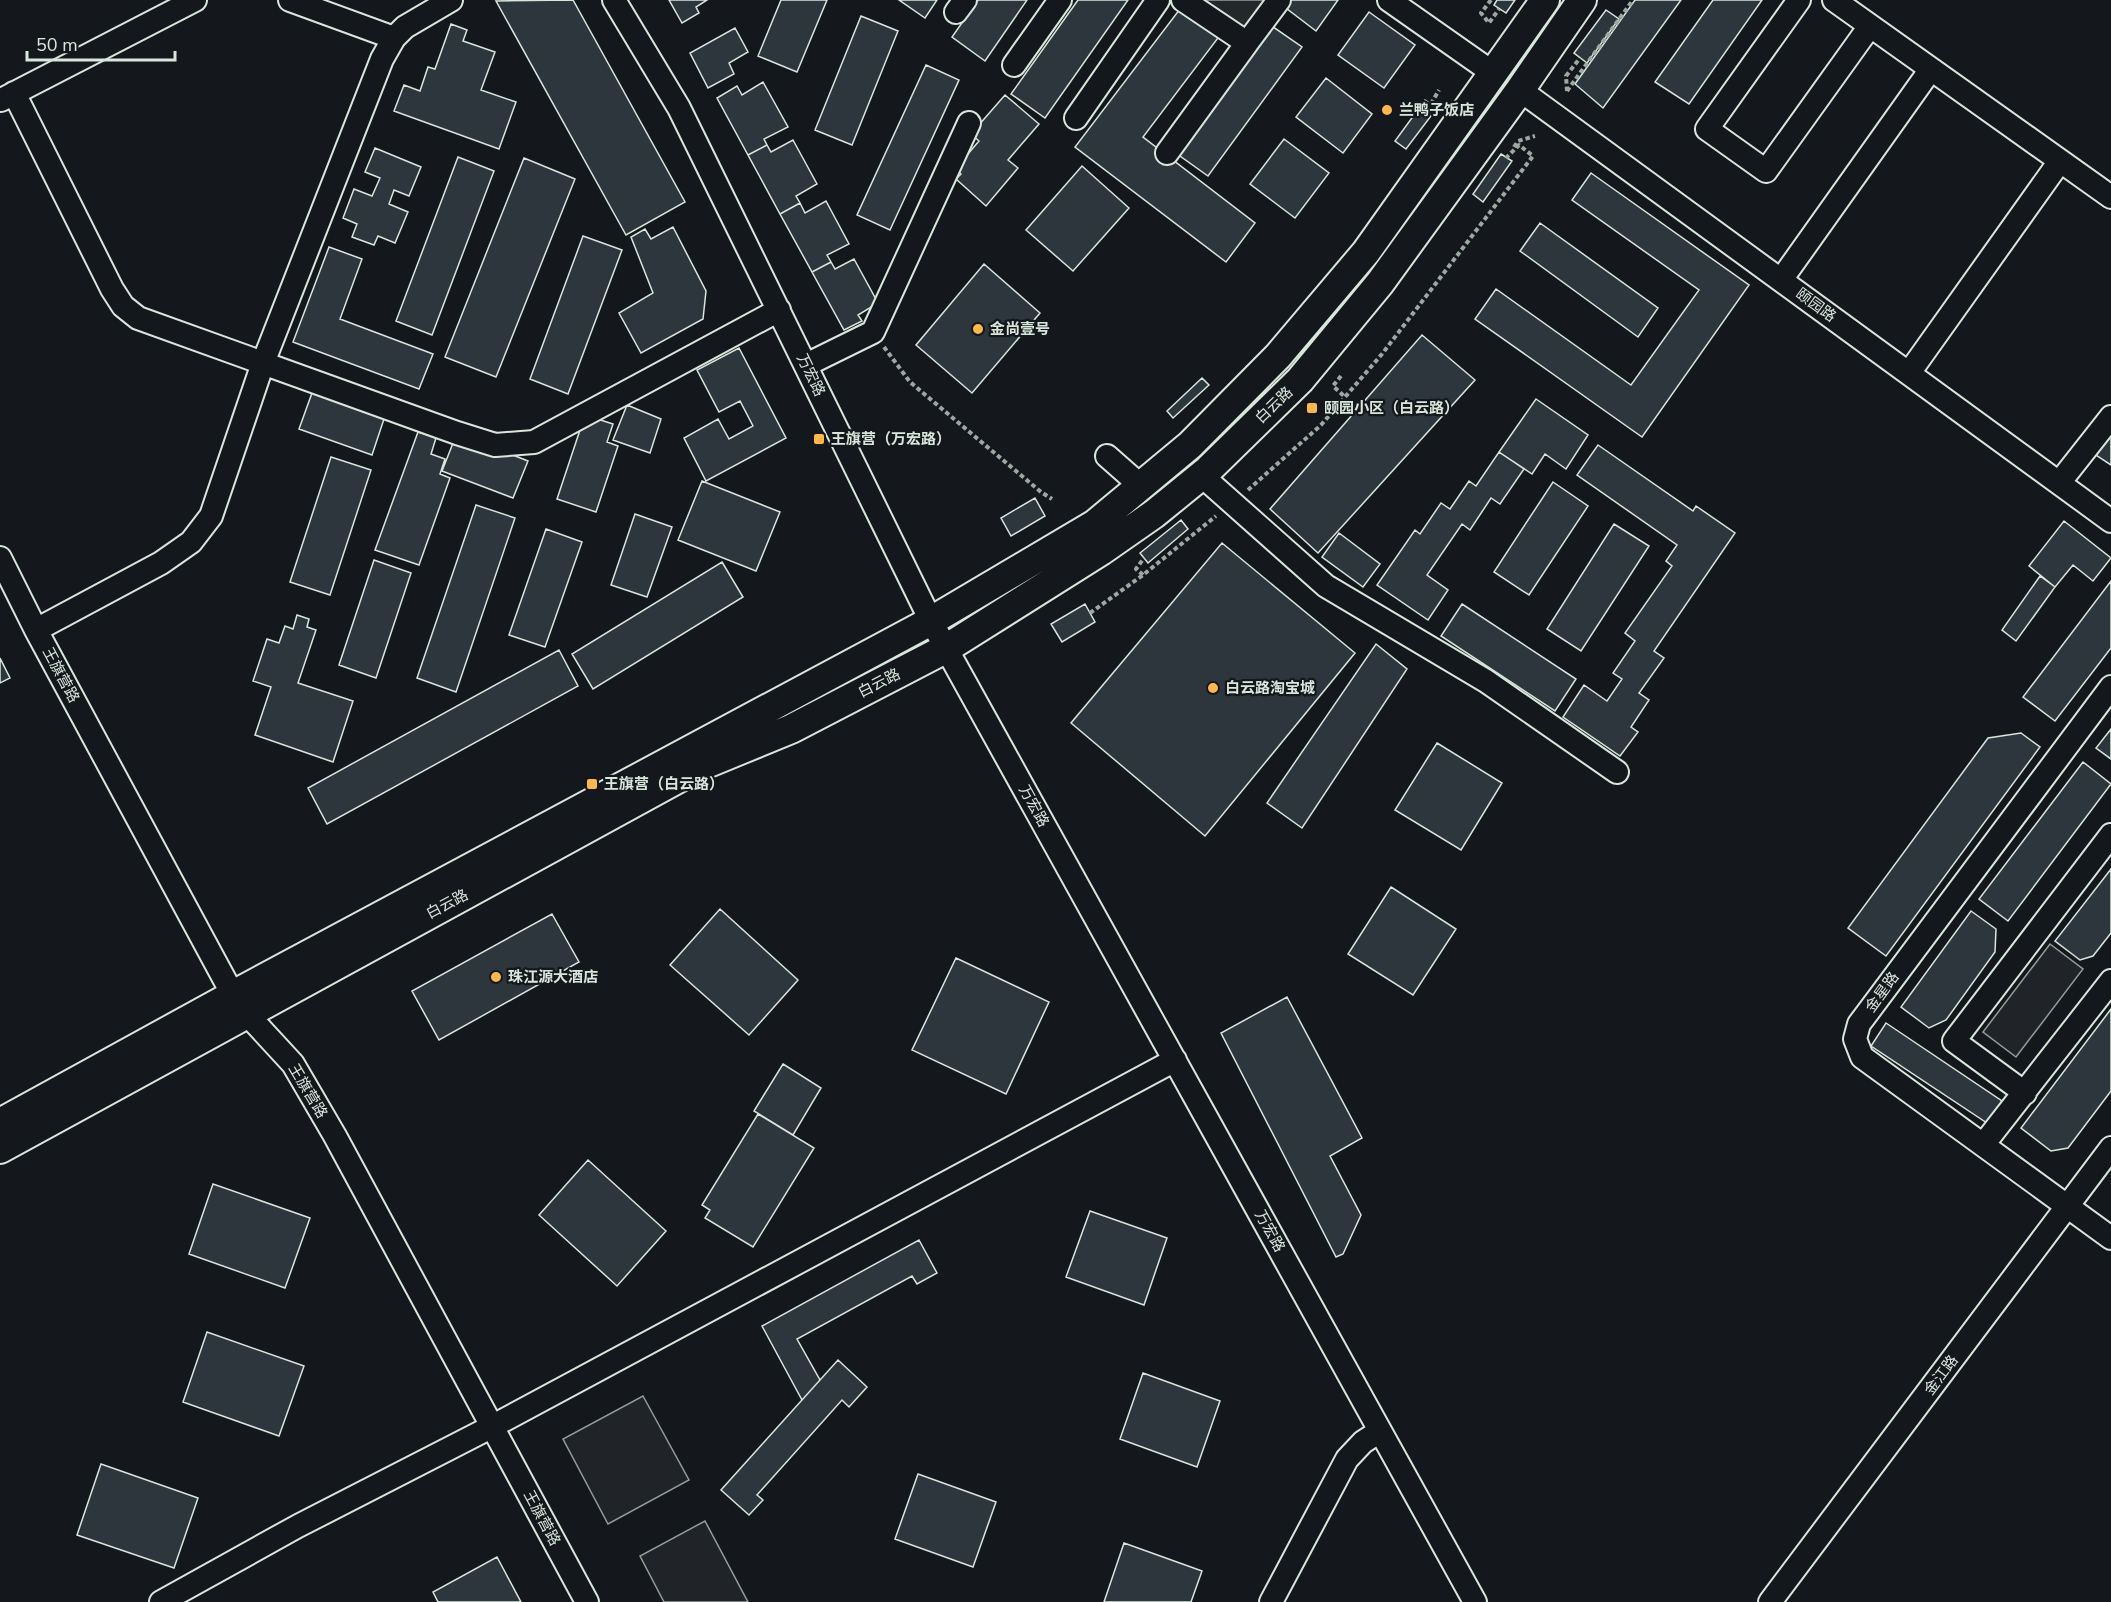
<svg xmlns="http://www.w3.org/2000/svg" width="2111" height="1602" font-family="'Nunito Sans','Noto Sans SC',sans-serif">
<rect width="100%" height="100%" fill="#14181c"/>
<path fill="#202428" stroke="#939e99" stroke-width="1.5" d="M2050,944L2083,969L2016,1057L1983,1032Z
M643,1396L689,1480L608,1524L563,1439Z
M705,1521L748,1602H664L640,1556Z"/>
<path fill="#24282b" stroke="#939e99" stroke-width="1.5" d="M1202,0H1268L1246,30Z"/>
<path fill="#2c363c" stroke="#d8e6dc" stroke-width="1.5" d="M573,0L685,202L626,235L496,1Z
M669,0H707L696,7L699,13L682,23Z
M781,0H827L797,72L758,56Z
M899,0H937L925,18Z
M978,0H1027L985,61L952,37Z
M1078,0H1128L1045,118L1011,94Z
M1285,0H1338L1316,31L1282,5Z
M1497,0H1515L1506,13L1494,5Z
M1635,0H1681L1603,108L1575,84Z
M1713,0H1762L1689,104L1655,82Z
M1183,5L1221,34L1143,137L1255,223L1226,262L1075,147Z
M1606,10L1619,19L1587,63L1574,53Z
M1369,12L1415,45L1384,88L1338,55Z
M861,16L898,31L852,145L815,130Z
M1266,22L1302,47L1208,176L1173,151Z
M451,24L467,30L463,41L495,52L481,90L516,102L499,149L394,111L404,85L420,91L428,67L435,69Z
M735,28L748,52L729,63L734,74L708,88L690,53Z
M926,65L959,80L890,230L857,215Z
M1326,78L1372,114L1343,153L1296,117Z
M763,82L788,127L764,139L767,145L748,155L717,98L737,86L742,95Z
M1005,95L1039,124L1008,160L1018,168L986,206L956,179L961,174L955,169L979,141L971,134Z
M1425,100L1437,108L1406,149L1395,141Z
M1284,139L1329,173L1295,218L1250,184Z
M793,140L817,184L796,196L800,203L780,214L748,155L767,145L771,152Z
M375,148L421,167L409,196L394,190L389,204L408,212L395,243L378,236L374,245L352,237L357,224L343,218L354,189L372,196L380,178L365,172Z
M1501,154L1512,161L1483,202L1473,194Z
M458,157L494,171L432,335L396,321Z
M524,158L575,179L496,377L445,357Z
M1082,166L1129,208L1073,271L1026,230Z
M1591,173L1749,285L1642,437L1475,319L1496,289L1631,385L1699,290L1572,200Z
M826,201L849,244L827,255L831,262L812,272L780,214L800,203L805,213Z
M1540,223L1658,308L1638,337L1520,251Z
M673,227L706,291L703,319L641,353L619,313L653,293L631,237L645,229L651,239Z
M583,236L622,250L568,394L530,379Z
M329,247L362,259L340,319L433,354L419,389L293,342Z
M854,259L878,303L858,315L862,321L844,330L812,272L831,262L835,269Z
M984,264L1040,313L972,393L916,345Z
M1422,335L1475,380L1318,553L1270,509Z
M739,348L786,438L706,481L684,438L718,419L729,439L753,426L740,401L719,412L697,370Z
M1202,378L1209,385L1173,418L1167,411Z
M312,393L384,419L372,455L299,429Z
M1536,399L1588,435L1566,469L1545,454L1532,474L1499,452Z
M627,405L661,419L650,453L613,440Z
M585,415L613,424L607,442L618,446L596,512L557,499Z
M418,432L436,438L431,454L445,459L440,474L450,478L419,565L375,550Z
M457,433L528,461L513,498L442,471Z
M2111,434V465L2096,455Z
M1598,445L1693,511L1696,506L1735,533L1654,651L1664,658L1639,693L1649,700L1631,727L1638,732L1620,756L1563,717L1584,685L1607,701L1622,679L1613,673L1635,641L1625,633L1672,566L1666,561L1677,545L1577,475Z
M1499,452L1524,469L1500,504L1491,498L1470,530L1462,524L1427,575L1448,590L1428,620L1377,585L1415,530L1420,534L1441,503L1450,509L1469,481L1476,486Z
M331,457L371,470L330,595L290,582Z
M702,481L780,512L756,571L678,540Z
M1553,482L1588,506L1529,595L1494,572Z
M1035,498L1045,516L1011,536L1001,518Z
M476,505L515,518L456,692L417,678Z
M635,514L672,527L647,597L611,585Z
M1181,520L1188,529L1148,563L1140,553Z
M2064,521L2111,558L2093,581L2073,565L2055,587L2029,566Z
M1614,524L1649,546L1581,651L1547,629Z
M546,529L582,542L545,647L509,635Z
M1339,533L1380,564L1363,587L1322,557Z
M1222,543L1355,653L1205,836L1071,723Z
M374,560L411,573L376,678L339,665Z
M722,562L743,597L593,689L572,654Z
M2040,576L2055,587L2016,641L2002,630Z
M2111,581V648L2055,721L2023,697Z
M1085,604L1095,622L1062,642L1051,624Z
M1462,604L1576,679L1555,711L1441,636Z
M297,615L309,619L307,627L316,630L298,683L353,701L333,762L255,735L271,687L253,681L267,639L279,643L285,626L293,629Z
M1376,644L1407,669L1302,828L1267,803Z
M559,650L578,686L327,824L308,788Z
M0,658L10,678L0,683Z
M2111,729V759L2096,748Z
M2021,733L2040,747L1886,956L1848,928L1988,738Z
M1437,743L1502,783L1461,850L1395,810Z
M2083,762L2111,784L2008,921L1979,899Z
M2111,869V933L2093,956L2080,960L2055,941Z
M1391,887L1456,929L1413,995L1348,954Z
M720,909L798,980L749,1035L670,965Z
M1971,911L1996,929L1995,952L1946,1020L1929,1028L1901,1007Z
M552,914L579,962L439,1040L412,991Z
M956,958L1049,1002L1006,1094L912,1050Z
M1287,997L1362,1138L1330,1156L1361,1215L1343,1254L1336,1257L1221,1033Z
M2111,1009V1091L2068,1148L2051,1151L2021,1128Z
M1886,1023L2002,1101L1987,1123L1871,1046Z
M783,1064L821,1088L793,1135L754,1111Z
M758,1114L814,1148L753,1247L705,1218L710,1210L702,1205Z
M588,1160L666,1231L617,1286L539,1215Z
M213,1184L310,1218L285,1288L189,1254Z
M1090,1211L1167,1238L1144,1305L1066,1277Z
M919,1240L937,1273L917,1284L912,1276L797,1339L820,1380L802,1400L762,1326Z
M207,1332L304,1366L279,1436L183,1402Z
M838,1360L867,1387L849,1407L842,1400L757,1495L763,1500L749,1515L721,1490Z
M1143,1373L1220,1401L1197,1467L1120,1439Z
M101,1464L198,1498L174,1568L77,1535Z
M918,1474L996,1502L973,1567L895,1539Z
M1124,1543L1202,1571L1191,1602H1104Z
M497,1557L521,1602H438L433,1592Z"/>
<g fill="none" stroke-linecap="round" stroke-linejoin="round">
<defs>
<path id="minor" d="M290,0L394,38
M614,0L679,108L931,621L1475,1602
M1183,0L1247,43L1279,0
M1389,0L1493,73
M1799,0L1707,129L1766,171L1870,26
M1834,0L2111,197
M956,12L965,0
M1014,65L1060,0
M1520,90L2111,521
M14,93L112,289L123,306L138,318L457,433L495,445L534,442L779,310
M1,100L195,0
M1076,118L1158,0
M1167,153L1247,43
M1781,280L1931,69
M806,365L873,332L969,123
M1909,373L2060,161
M1107,456L1141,486
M1201,475L1326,586L1486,681L1617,772
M2059,483L2111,417
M0,558L36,630L233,995L246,1013L293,1064L335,1136L587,1602
M36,630L161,563L191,542L211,516L263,363L382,59L394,38L405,27L451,0
M2111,687L1874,1004L1859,1024L1855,1039L1862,1057L2111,1238
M2025,1093L1954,1041L2111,835
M1983,1145L2111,981
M161,1602L298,1526L493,1426L1175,1060
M1271,1602L1347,1459L1363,1442L1380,1431
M1770,1602L2111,1148"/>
<path id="major" d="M0,1123L233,995L931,621L1095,524L1190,445L1278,356L1366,252L1545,0
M0,1149L701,766L791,729L947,648L1101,551L1154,514L1208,470L1300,380L1380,283L1520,90L1582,0"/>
</defs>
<use href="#minor" stroke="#d8e6dc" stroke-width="26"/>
<use href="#major" stroke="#d8e6dc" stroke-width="32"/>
<path stroke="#9da8a2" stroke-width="4" stroke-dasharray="4.5 3" stroke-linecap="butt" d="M1491,0L1481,13L1489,23L1499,9
M1567,91L1633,0
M1567,91L1566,76L1580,58
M1431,104L1439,90
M1514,147L1518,141L1535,136
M884,347L910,382L1041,492L1052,499
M1341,376L1333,386L1345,397
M1248,490L1321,425L1382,354L1533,156L1519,145L1506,158
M1143,575L1136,569L1144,558
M1090,613L1143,575L1216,516"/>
<use href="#minor" stroke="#14181c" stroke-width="22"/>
<use href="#major" stroke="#14181c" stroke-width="28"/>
</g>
<g fill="#ffb74d" stroke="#14181c" stroke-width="2">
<circle cx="1387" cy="110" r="6"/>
<circle cx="978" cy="329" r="6"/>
<rect x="1306" y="402" width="12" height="12" rx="3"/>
<rect x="813" y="433" width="12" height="12" rx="3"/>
<circle cx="1213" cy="688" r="6"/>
<rect x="586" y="778" width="12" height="12" rx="3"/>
<circle cx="496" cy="977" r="6"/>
</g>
<g text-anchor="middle" stroke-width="4.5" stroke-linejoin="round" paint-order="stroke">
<g font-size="15" font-weight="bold" fill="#d8e6dc" stroke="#14181c" text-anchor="start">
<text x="1399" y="115">兰鸭子饭店</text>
<text x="990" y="334">金尚壹号</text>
<text x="1324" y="413">颐园小区（白云路）</text>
<text x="831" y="444">王旗营（万宏路）</text>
<text x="1225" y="693">白云路淘宝城</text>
<text x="604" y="789">王旗营（白云路）</text>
<text x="508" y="982">珠江源大酒店</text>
</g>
<g font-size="15" fill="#d8e6dc" stroke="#14181c">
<text transform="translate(1816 305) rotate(36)" y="5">颐园路</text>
<text transform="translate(811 375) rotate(64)" y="5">万宏路</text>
<text transform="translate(1274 405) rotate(-44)" y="5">白云路</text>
<text transform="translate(61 675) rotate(62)" y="5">王旗营路</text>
<text transform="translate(879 683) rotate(-27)" y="5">白云路</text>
<text transform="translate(1034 806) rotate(61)" y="5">万宏路</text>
<text transform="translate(447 904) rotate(-28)" y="5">白云路</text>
<text transform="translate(1882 992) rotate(-54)" y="5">金星路</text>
<text transform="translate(308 1091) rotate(59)" y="5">王旗营路</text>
<text transform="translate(1270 1231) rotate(61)" y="5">万宏路</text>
<text transform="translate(1941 1375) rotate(-53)" y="5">金江路</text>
<text transform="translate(542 1518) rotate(62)" y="5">王旗营路</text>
</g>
</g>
<path d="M27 51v9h148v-9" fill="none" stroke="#d8e6dc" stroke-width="3"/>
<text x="36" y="51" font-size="18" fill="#d8e6dc" stroke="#14181c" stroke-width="4.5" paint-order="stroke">50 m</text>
</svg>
